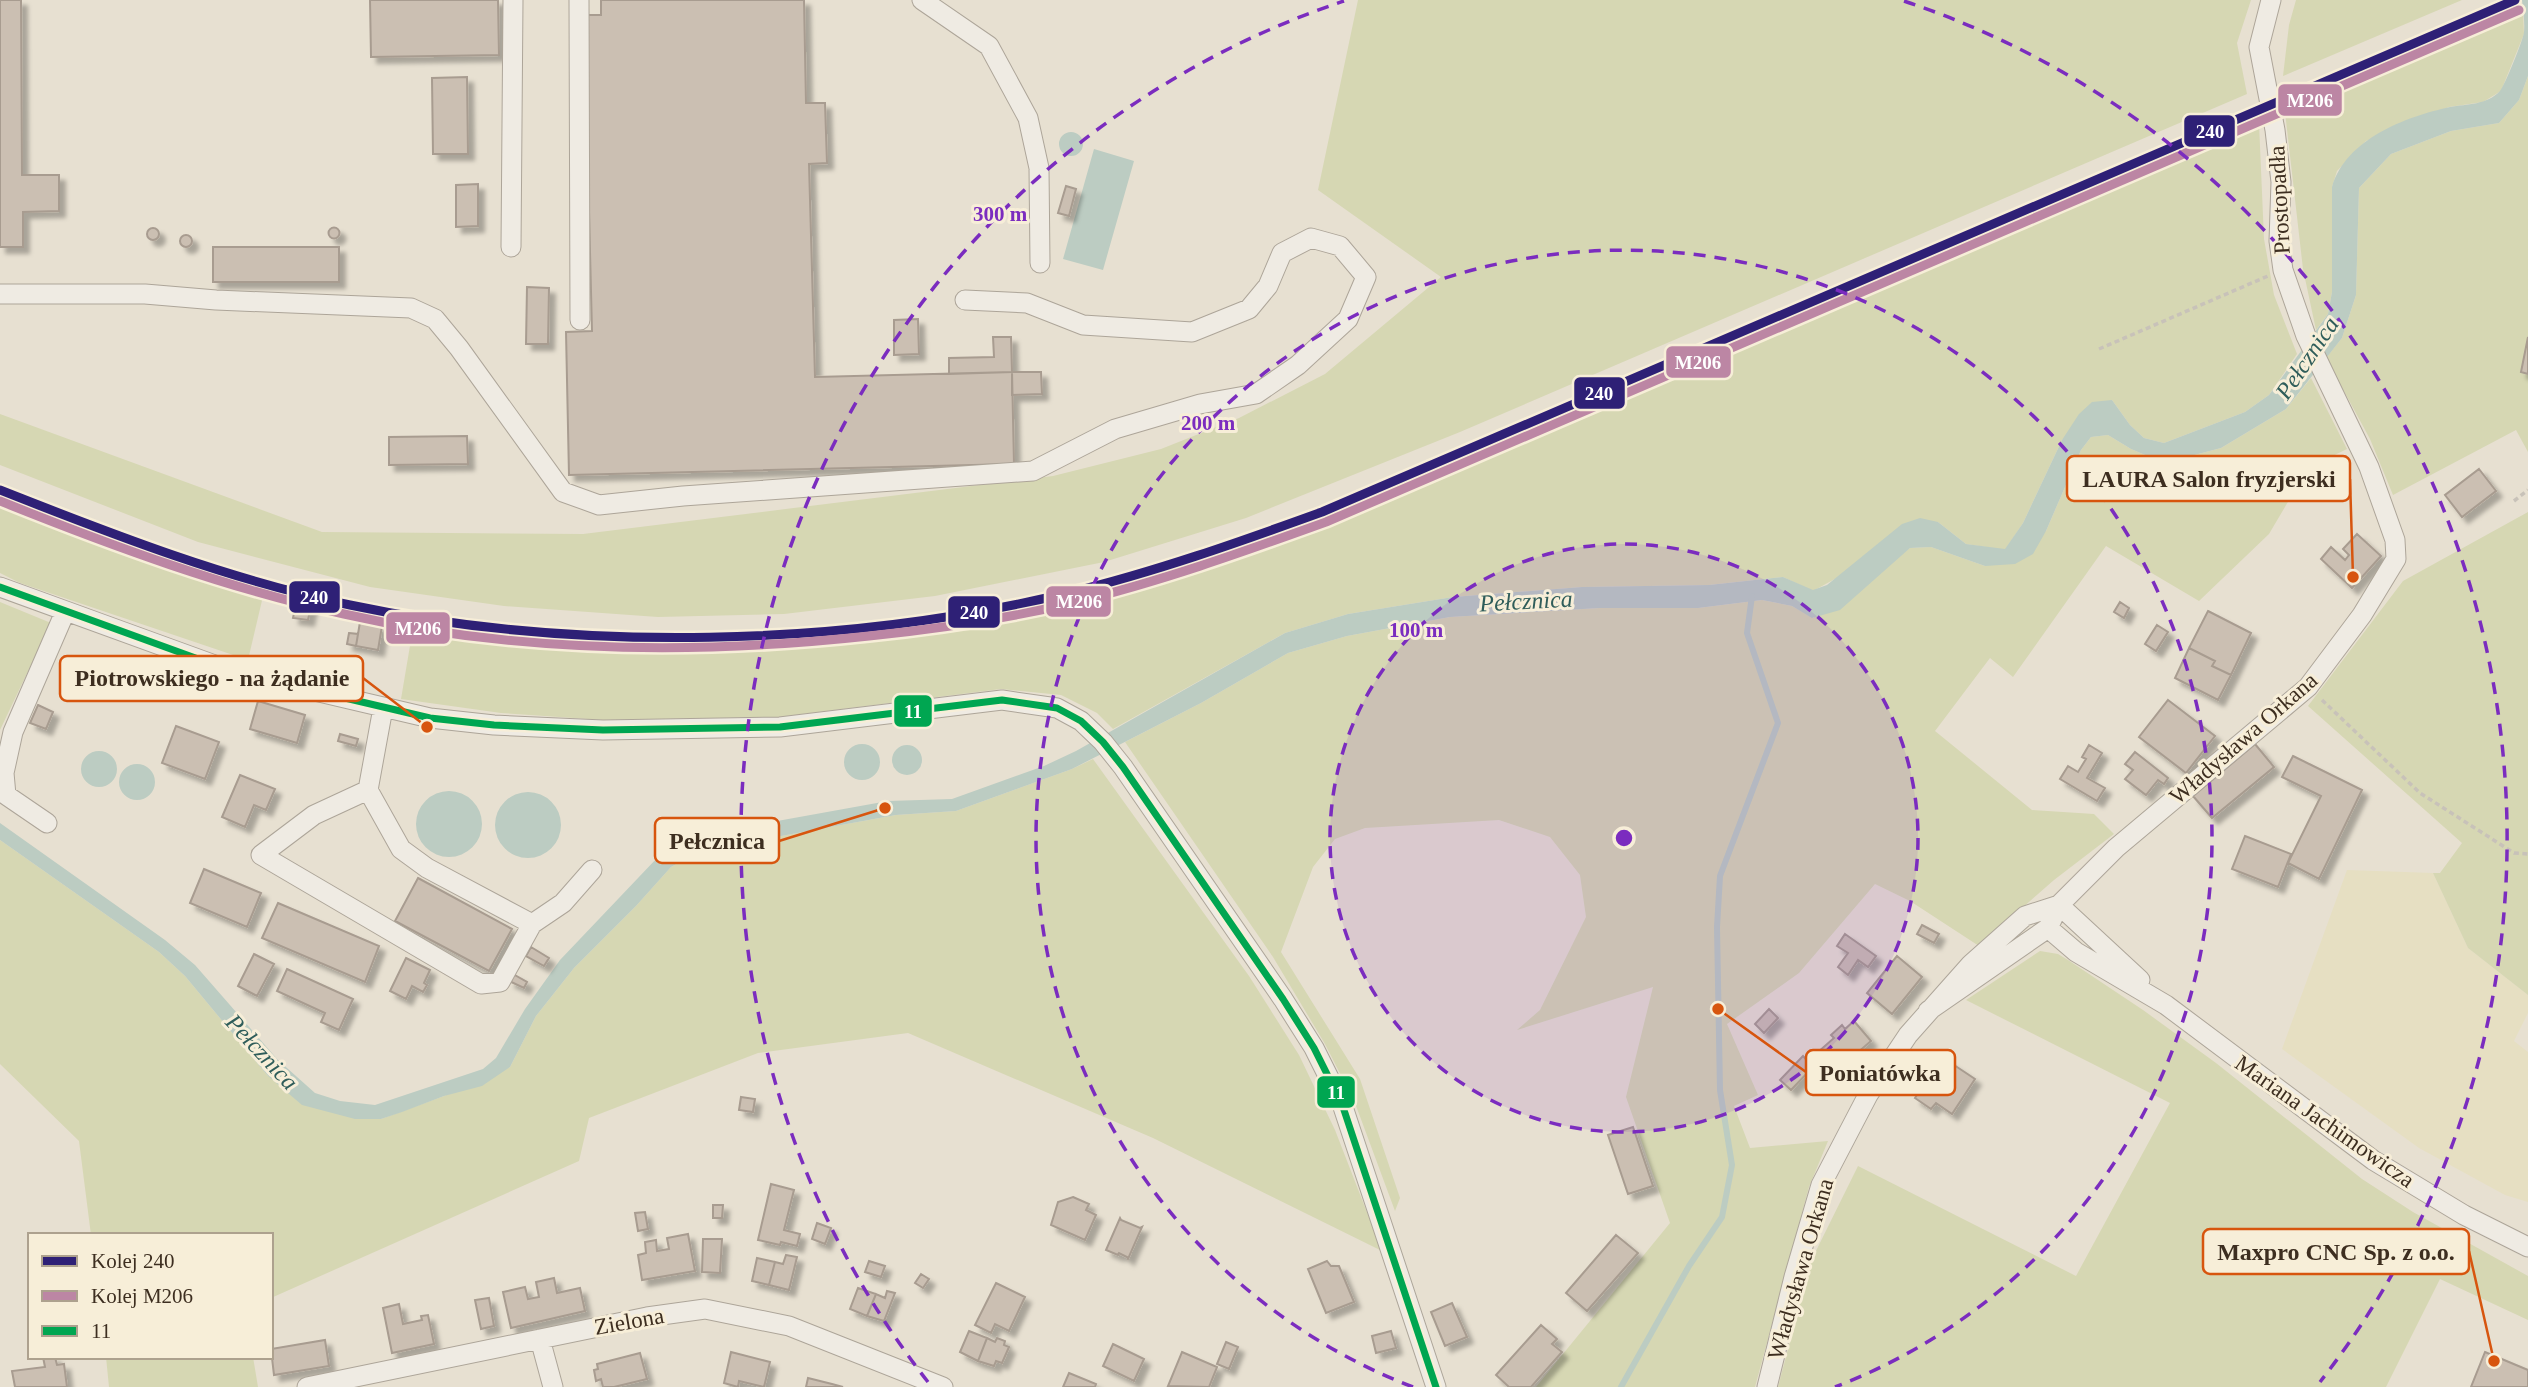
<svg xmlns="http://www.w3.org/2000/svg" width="2528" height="1387" font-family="'Times New Roman',serif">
<defs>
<filter id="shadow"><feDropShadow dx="6" dy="6" stdDeviation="2" flood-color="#0004"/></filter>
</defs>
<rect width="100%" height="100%" fill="#e7e0d1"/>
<path fill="#e6dfc2" d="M2347,870L2433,873L2468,948L2528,995V1013L2514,1041L2528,1052V1202L2505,1195L2419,1148L2282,1049Z"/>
<path fill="#d6d7b3" d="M1358,0H2251L2237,43L2247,94L1460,432L1246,518L1104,562L935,596L784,614L658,617L504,606L370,587L198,542L0,465V414L322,532L583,534L1053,476L1161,449L1239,418L1325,374L1441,277L1318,190Z
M2296,0H2462L2283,76L2289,25Z
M2523,10L2524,34L2501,91L2483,102L2449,107L2366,141L2337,171L2332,187V292L2328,314L2316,330L2303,269L2285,112Z
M2528,76V452L2516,430L2393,495L2370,439L2326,358L2342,338L2356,295L2359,188L2391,154L2451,131L2499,123L2519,100Z
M2259,123L2264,239L2274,295L2297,354L2269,395L2245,412L2164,443L2144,438L2130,425L2112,400L2062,440L2023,523L2005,550L1966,544L1938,522L1813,591L1783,577L1709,585L1582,587L1453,597L1348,614L1285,633L1113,729L1097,713L1061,695L1001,689L779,717L603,720L501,713L401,699L413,628L497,643L659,653L788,649L939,632L1109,595L1254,549L1467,462Z
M2311,378L2347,449L2308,468L2269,534L2199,601L2106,546L2013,677L1990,658L1935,731L2032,810L2094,814L2114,834L2054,880L1979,946L1910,901L1875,884L1799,973L1727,1024L1758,1095L1734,1106L1750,1148L1828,1141L1809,1187L1755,1387H1536L1670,1223L1626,1097L1653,987L1517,1030L1540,1010L1586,917L1580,875L1550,837L1499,820L1365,828L1335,839L1313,867L1281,952L1360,1079L1400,1198L1395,1211L1355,1103L1325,1044L1273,957L1125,742L1201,703L1288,653L1347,636L1450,617L1600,608H1698L1762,600L1792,606L1813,618L1910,548L1931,547L1985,566L2046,531L2081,450L2091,437L2108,435L2131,449L2164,463L2221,448L2286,409Z
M0,500L193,571L264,592L248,660L20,583L0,573Z
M2528,512V995L2468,948L2433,873H2440L2462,843L2308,706L2403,581Z
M0,602L51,623L0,730Z
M1093,759L1249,976L1299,1055L1335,1130L1382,1251L1153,1138L908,1033L758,1053L589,1118L579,1161L271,1298V1235H91L79,1141L0,1064V840L159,952L185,976L268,1076L381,1119L444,1096L510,1067L536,1016L574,968L636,906L671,867L700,851L896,815L956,811L1072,769Z
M2040,951L2058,954L2068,960L2143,1010L2216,1063L2362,1179L2413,1212L2528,1276V1320L2440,1279L2386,1387H1778L1811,1261L1858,1166L2076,1276L2170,1103L1966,1000Z
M106,1357H253L258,1387H109Z"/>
<path fill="#bcccc2" d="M2522,0H2528V76L2519,100L2499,123L2451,131L2391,154L2359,188L2356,295L2342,338L2286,409L2221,448L2164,463L2131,449L2108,435L2091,437L2081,450L2046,531L2033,554L2015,564L1985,566L1931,547L1910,548L1840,610L1812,618L1792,606L1762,600L1698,608H1600L1450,617L1347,636L1288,653L1201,703L1072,769L956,811L896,815L700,851L671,867L636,906L574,968L536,1016L510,1067L482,1086L444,1096L402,1112L381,1119H355L302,1105L268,1076L185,976L159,952L0,840V823L165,940L195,965L278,1060L315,1093L340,1101L375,1105L483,1069L496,1058L525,1009L560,960L658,857L688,837L888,801L952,799L1044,766L1076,751L1285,633L1348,614L1453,597L1582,587L1709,585L1783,577L1813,590L1827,585L1902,524L1920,518L1938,522L1966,544L2005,549L2023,523L2062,440L2079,414L2092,402L2112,400L2130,425L2144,438L2164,443L2245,412L2269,395L2328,314L2332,292V187C2346,139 2405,117 2450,107C2467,104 2487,105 2500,91C2504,87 2524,38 2524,32C2525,22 2523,10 2522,0Z
M1059 144a12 12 0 1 1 24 0a12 12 0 1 1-24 0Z
M1094,149L1134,161L1103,270L1063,259Z
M844 762a18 18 0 1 1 36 0a18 18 0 1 1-36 0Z
M892 760a15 15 0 1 1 30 0a15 15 0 1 1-30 0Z
M81 769a18 18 0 1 1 36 0a18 18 0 1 1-36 0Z
M119 782a18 18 0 1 1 36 0a18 18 0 1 1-36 0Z
M416 824a33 33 0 1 1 66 0a33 33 0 1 1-66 0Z
M495 825a33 33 0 1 1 66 0a33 33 0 1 1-66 0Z"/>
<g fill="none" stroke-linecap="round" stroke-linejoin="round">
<path stroke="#bcccc2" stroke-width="6" d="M1621,1387L1689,1266L1722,1217L1732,1165L1720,1090L1717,927L1720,876L1778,723L1747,633L1752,596"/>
</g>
<path fill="#cbbfb2" stroke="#a89c90" stroke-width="2" filter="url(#shadow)" d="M0,0H21L22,175H59V211L23,212V247H0Z
M370,0H498L499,55L371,57Z
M601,0H804L806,103H825L827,163L809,164L815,377L1012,372L1014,464L569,475L566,332L592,331L584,15H601Z
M467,77L468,154H433L432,78Z
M478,184V226L456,227V185Z
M1066,186L1076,189L1069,216L1058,213Z
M328.5 233a5.5 5.5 0 1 1 11 0a5.5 5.5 0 1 1-11 0Z
M147 234a6 6 0 1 1 12 0a6 6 0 1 1-12 0Z
M180 241a6 6 0 1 1 12 0a6 6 0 1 1-12 0Z
M213,247H339V282H213Z
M527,287L549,288L548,344H526Z
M918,319L919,354L894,355V320Z
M993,337H1011L1012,372L949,374V358L994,357Z
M2528,337V374L2521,372Z
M1012,372H1041L1042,394L1012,395Z
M467,436L468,464L389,465V437Z
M2479,469L2496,491L2462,517L2445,495Z
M2357,534L2381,556L2352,588L2321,559L2331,547L2345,560L2349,555L2343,549Z
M2120,602L2129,608L2124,618L2114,612Z
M296,604L311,606L308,620L293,618Z
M2208,611L2251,633L2231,675L2212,666L2215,661L2189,648Z
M360,622L382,626L378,650L356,646Z
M2157,625L2168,632L2156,651L2145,644Z
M349,633L358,634L356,646L347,644Z
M2189,648L2215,661L2212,666L2231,675L2218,700L2175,678Z
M2168,700L2215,736L2186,773L2139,737Z
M258,701L305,715L297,743L250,729Z
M38,705L53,712L46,729L30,723Z
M176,726L219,742L205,779L162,763Z
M340,734L358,739L356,746L338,741Z
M2255,744L2274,767L2212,818L2193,796Z
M2089,745L2102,753L2087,778L2105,788L2097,801L2060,779L2068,766L2078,772L2086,759L2082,757Z
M2135,752L2168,778L2164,784L2158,780L2146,795L2125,779L2133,770L2125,764Z
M2293,756L2362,790L2319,879L2288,863L2321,796L2282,777Z
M240,775L275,789L266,810L254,805L245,827L222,817Z
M2245,836L2291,854L2278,887L2232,869Z
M204,869L261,893L247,927L190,903Z
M418,878L512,929L489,971L395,921Z
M278,903L379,946L365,982L262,938Z
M1922,925L1939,934L1934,943L1917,934Z
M1845,934L1876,956L1868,967L1858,960L1848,975L1838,967L1848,953L1837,946Z
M531,947L549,958L544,966L526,956Z
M254,954L274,964L257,996L238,986Z
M1897,956L1922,977L1892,1014L1867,993Z
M406,958L430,970L424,983L427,985L423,992L412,986L406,999L390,991Z
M287,969L353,999L339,1030L321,1022L325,1013L277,991Z
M513,974L527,982L524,988L509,981Z
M1769,1009L1778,1018L1764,1033L1755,1024Z
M1854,1021L1871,1041L1835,1072L1818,1052L1834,1038L1831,1035L1842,1025L1845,1029Z
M1803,1056L1813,1067L1791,1090L1780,1080Z
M1942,1057L1975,1079L1952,1114L1936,1103L1931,1109L1915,1098Z
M741,1097L755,1099L753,1112L739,1110Z
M1633,1127L1653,1186L1628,1194L1608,1135Z
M771,1184L794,1190L784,1230L800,1234L797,1246L781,1242L780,1245L758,1240Z
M1073,1197L1089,1204L1086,1210L1096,1215L1085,1240L1051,1225L1058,1202Z
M713,1205H723L722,1218H713Z
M645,1212L648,1229L638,1231L635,1213Z
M1120,1218L1121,1220L1140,1228L1142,1227L1128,1259L1127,1257L1119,1253L1118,1255L1106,1250Z
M817,1223L831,1228L825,1244L812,1239Z
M688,1234L695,1271L642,1280L638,1255L646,1253L645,1242L656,1240L657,1251L669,1249L667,1238Z
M1616,1235L1638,1253L1587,1311L1566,1293Z
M703,1239H722L720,1273L702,1272Z
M786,1255L797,1257L789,1290L769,1285L775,1262L783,1264Z
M757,1258L775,1262L769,1285L752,1281Z
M869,1261L885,1266L881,1277L865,1272Z
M1327,1261L1331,1266H1339L1354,1302L1326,1313L1308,1269Z
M921,1274L929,1279L923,1288L915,1283Z
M554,1278L557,1293L580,1288L585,1311L511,1328L503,1292L525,1287L528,1299L539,1297L536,1282Z
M996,1283L1025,1297L1009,1331L995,1324L991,1333L975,1325Z
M858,1288L876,1294L867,1316L850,1309Z
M887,1291L895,1293L884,1321L867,1316L876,1294L885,1298Z
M489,1298L494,1326L481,1329L475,1300Z
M1452,1303L1467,1337L1445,1346L1431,1312Z
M399,1304L403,1324L422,1320L421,1316L428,1315L434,1344L392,1353L383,1308Z
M1541,1325L1557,1339L1552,1344L1562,1352L1531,1387H1509L1496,1375Z
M969,1331L987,1338L978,1361L960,1352Z
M1391,1331L1396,1348L1376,1353L1372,1336Z
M987,1338L995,1342L997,1338L1005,1341L1004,1345L1009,1347L1002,1363L996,1361L994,1366L978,1361Z
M325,1340L329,1366L274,1375L271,1349Z
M1226,1342L1238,1347L1229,1369L1217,1364Z
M1113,1344L1144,1359L1134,1381L1103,1366Z
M731,1352L770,1362L764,1387L739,1381L738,1387L724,1383Z
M1182,1352L1217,1367L1209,1387L1168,1386Z
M2485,1352L2528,1370V1387H2471Z
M640,1353L647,1379L614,1387H603L601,1379L596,1381L594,1370L598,1369L597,1364Z
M43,1357H55L57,1365L64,1364L67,1387H15L12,1371L45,1367Z
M1069,1373L1096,1384L1095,1387H1063Z
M808,1378L832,1384L843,1387H806Z"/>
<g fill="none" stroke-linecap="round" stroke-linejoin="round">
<defs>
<path id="minor" d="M579,0L580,320
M922,0L989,46L1028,118L1039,168L1040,263
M511,247L513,0
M0,294H145L216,300L411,308L435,319L459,348L563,492L599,505L683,496L1033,471L1115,429L1200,404L1256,394L1298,365L1348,319L1366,277L1340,246L1311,238L1282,253L1268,286L1249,309L1192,332L1083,325L1027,303L965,300
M0,587L234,672L430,718L494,725L603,730L780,727L1002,700L1057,708L1081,721L1103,742L1123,767L1283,999L1314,1048L1342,1104L1436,1387
M368,790L314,815L261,855L481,984L500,982L532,924L427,868L401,849L368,790L383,708
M47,823L6,795L4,773L13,732L65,612
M2059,905L2140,980
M532,924L563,903L592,870
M2048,928L2076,952L2166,1005L2373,1160L2464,1215L2528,1247
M1928,1011L2048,928L2059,905L2116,848L2308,687L2362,615L2396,559L2395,540L2369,467L2306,336L2283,270L2279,241L2281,182L2275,130L2259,47L2271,0
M540,1339L553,1387
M307,1387L647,1317L705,1309L789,1326L943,1387
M1767,1387L1794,1277L1821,1185L1868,1095L1908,1035L1971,964L2025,916L2059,905"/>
</defs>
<use href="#minor" stroke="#ada599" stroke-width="21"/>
<path stroke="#c8c2b9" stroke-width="3.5" stroke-dasharray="5 3.5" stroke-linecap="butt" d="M2099,349L2268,276
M2514,501L2528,490
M2322,700L2420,793L2514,853L2528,854"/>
<use href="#minor" stroke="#efebe3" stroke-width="19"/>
<defs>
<path id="bus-1" d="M0,587L234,672L430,718L494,725L603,730L780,727L1002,700L1057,708L1081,721L1103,742L1123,767L1283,999L1314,1048L1342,1104L1436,1387"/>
</defs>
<use href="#bus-1" stroke="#f7eed8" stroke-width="12"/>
<use href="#bus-1" stroke="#00a651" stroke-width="7"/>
<defs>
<path id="rail-1" d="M0,490C114,535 230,580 350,605C577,653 843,647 1068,593C1155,572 1239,542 1322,512L2515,0"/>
<path id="rail-2" d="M0,501C112,546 226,588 344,614C516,653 695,655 869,636C937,629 1005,619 1072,603C1159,582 1243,552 1326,522L2519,10"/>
</defs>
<use href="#rail-1" stroke="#f7eed8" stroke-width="14"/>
<use href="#rail-2" stroke="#f7eed8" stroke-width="14"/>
<use href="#rail-1" stroke="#2e2076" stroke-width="9"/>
<use href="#rail-2" stroke="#bc86a4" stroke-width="9"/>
</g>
<circle cx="1624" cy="838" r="294" fill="#7b2cbf" fill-opacity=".12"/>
<g fill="none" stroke="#7b2cbf" stroke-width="3.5" stroke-dasharray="12 9">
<circle cx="1624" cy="838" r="294"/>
<path d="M1413 1387A588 588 0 1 1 1835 1387"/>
<path d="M928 1382A883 883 0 0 1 1344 1M1904 1A883 883 0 0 1 2320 1382"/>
</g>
<g text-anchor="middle" stroke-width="6" stroke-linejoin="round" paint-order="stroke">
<g font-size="23" fill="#3d2e20" stroke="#f7eed8">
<text transform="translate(2279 200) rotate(-93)" y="8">Prostopadła</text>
<text transform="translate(2243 738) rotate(-41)" y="8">Władysława Orkana</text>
<text transform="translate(2325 1121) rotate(35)" y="8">Mariana Jachimowicza</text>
<text transform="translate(1800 1269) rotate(-74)" y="8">Władysława Orkana</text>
<text transform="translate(629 1321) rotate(-10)" y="8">Zielona</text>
</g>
<g font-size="24" font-style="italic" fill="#2f5d5a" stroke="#f7eed8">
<text transform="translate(2307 358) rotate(-56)" y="8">Pełcznica</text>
<text transform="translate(1526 601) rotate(-3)" y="8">Pełcznica</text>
<text transform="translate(262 1052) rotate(47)" y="8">Pełcznica</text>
</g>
</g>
<circle cx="1624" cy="838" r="10" fill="#7b2cbf" stroke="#f7eed8" stroke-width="3.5"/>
<g font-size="21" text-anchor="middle" font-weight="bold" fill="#7b2cbf" stroke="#f7eed8" stroke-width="6" stroke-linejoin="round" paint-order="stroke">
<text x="1000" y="221">300 m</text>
<text x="1208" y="430">200 m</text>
<text x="1416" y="637">100 m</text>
</g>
<path fill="none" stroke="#d7550e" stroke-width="2.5" d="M2353 577L2350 479M427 727L363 678M885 808L779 841M1718 1009L1806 1072M2494 1361L2469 1251"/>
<g fill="#d7550e" stroke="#f7eed8" stroke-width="2.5">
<circle cx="2353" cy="577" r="7"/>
<circle cx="427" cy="727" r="7"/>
<circle cx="885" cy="808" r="7"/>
<circle cx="1718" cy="1009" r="7"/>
<circle cx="2494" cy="1361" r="7"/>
</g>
<g fill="#f7eed8" stroke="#d7550e" stroke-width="2.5">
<rect x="2067" y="456" width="283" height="45" rx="7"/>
<rect x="60" y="656" width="303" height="45" rx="7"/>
<rect x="655" y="818" width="124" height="45" rx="7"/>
<rect x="1806" y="1050" width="149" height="45" rx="7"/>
<rect x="2203" y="1229" width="266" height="45" rx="7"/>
</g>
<g font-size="24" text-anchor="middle" font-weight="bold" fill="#3d2e20">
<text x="2209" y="487">LAURA Salon fryzjerski</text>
<text x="212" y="686">Piotrowskiego - na żądanie</text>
<text x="717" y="849">Pełcznica</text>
<text x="1880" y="1081">Poniatówka</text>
<text x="2336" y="1260">Maxpro CNC Sp. z o.o.</text>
</g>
<g stroke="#f7eed8" stroke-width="2.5">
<rect x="2277" y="83" width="66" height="34" rx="7" fill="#bc86a4"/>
<rect x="2183" y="114" width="53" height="34" rx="7" fill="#2e2076"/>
<rect x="1665" y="345" width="67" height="34" rx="7" fill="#bc86a4"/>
<rect x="1573" y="376" width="53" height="34" rx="7" fill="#2e2076"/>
<rect x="288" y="580" width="53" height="34" rx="7" fill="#2e2076"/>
<rect x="1045" y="585" width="67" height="33" rx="7" fill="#bc86a4"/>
<rect x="947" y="595" width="54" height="34" rx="7" fill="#2e2076"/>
<rect x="385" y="611" width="66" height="34" rx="7" fill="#bc86a4"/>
<rect x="893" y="694" width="40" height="34" rx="7" fill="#00a651"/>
<rect x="1316" y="1075" width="40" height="34" rx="7" fill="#00a651"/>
</g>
<g font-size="19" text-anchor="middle" font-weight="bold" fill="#fff">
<text x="2310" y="107">M206</text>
<text x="2210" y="138">240</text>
<text x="1698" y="369">M206</text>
<text x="1599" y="400">240</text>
<text x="314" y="604">240</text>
<text x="1079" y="608">M206</text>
<text x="974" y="619">240</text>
<text x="418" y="635">M206</text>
<text x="913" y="718">11</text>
<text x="1336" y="1099">11</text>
</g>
<rect x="28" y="1233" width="245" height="126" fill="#f7eed8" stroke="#ada18e" stroke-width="2"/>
<rect x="42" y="1256" width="35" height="10" fill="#2e2076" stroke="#ada18e" stroke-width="2"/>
<text x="91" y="1268" font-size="21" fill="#3d2e20">Kolej 240</text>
<rect x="42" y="1291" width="35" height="10" fill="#bc86a4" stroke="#ada18e" stroke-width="2"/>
<text x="91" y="1303" font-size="21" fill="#3d2e20">Kolej M206</text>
<rect x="42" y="1326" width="35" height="10" fill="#00a651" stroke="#ada18e" stroke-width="2"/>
<text x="91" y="1338" font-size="21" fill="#3d2e20">11</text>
</svg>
